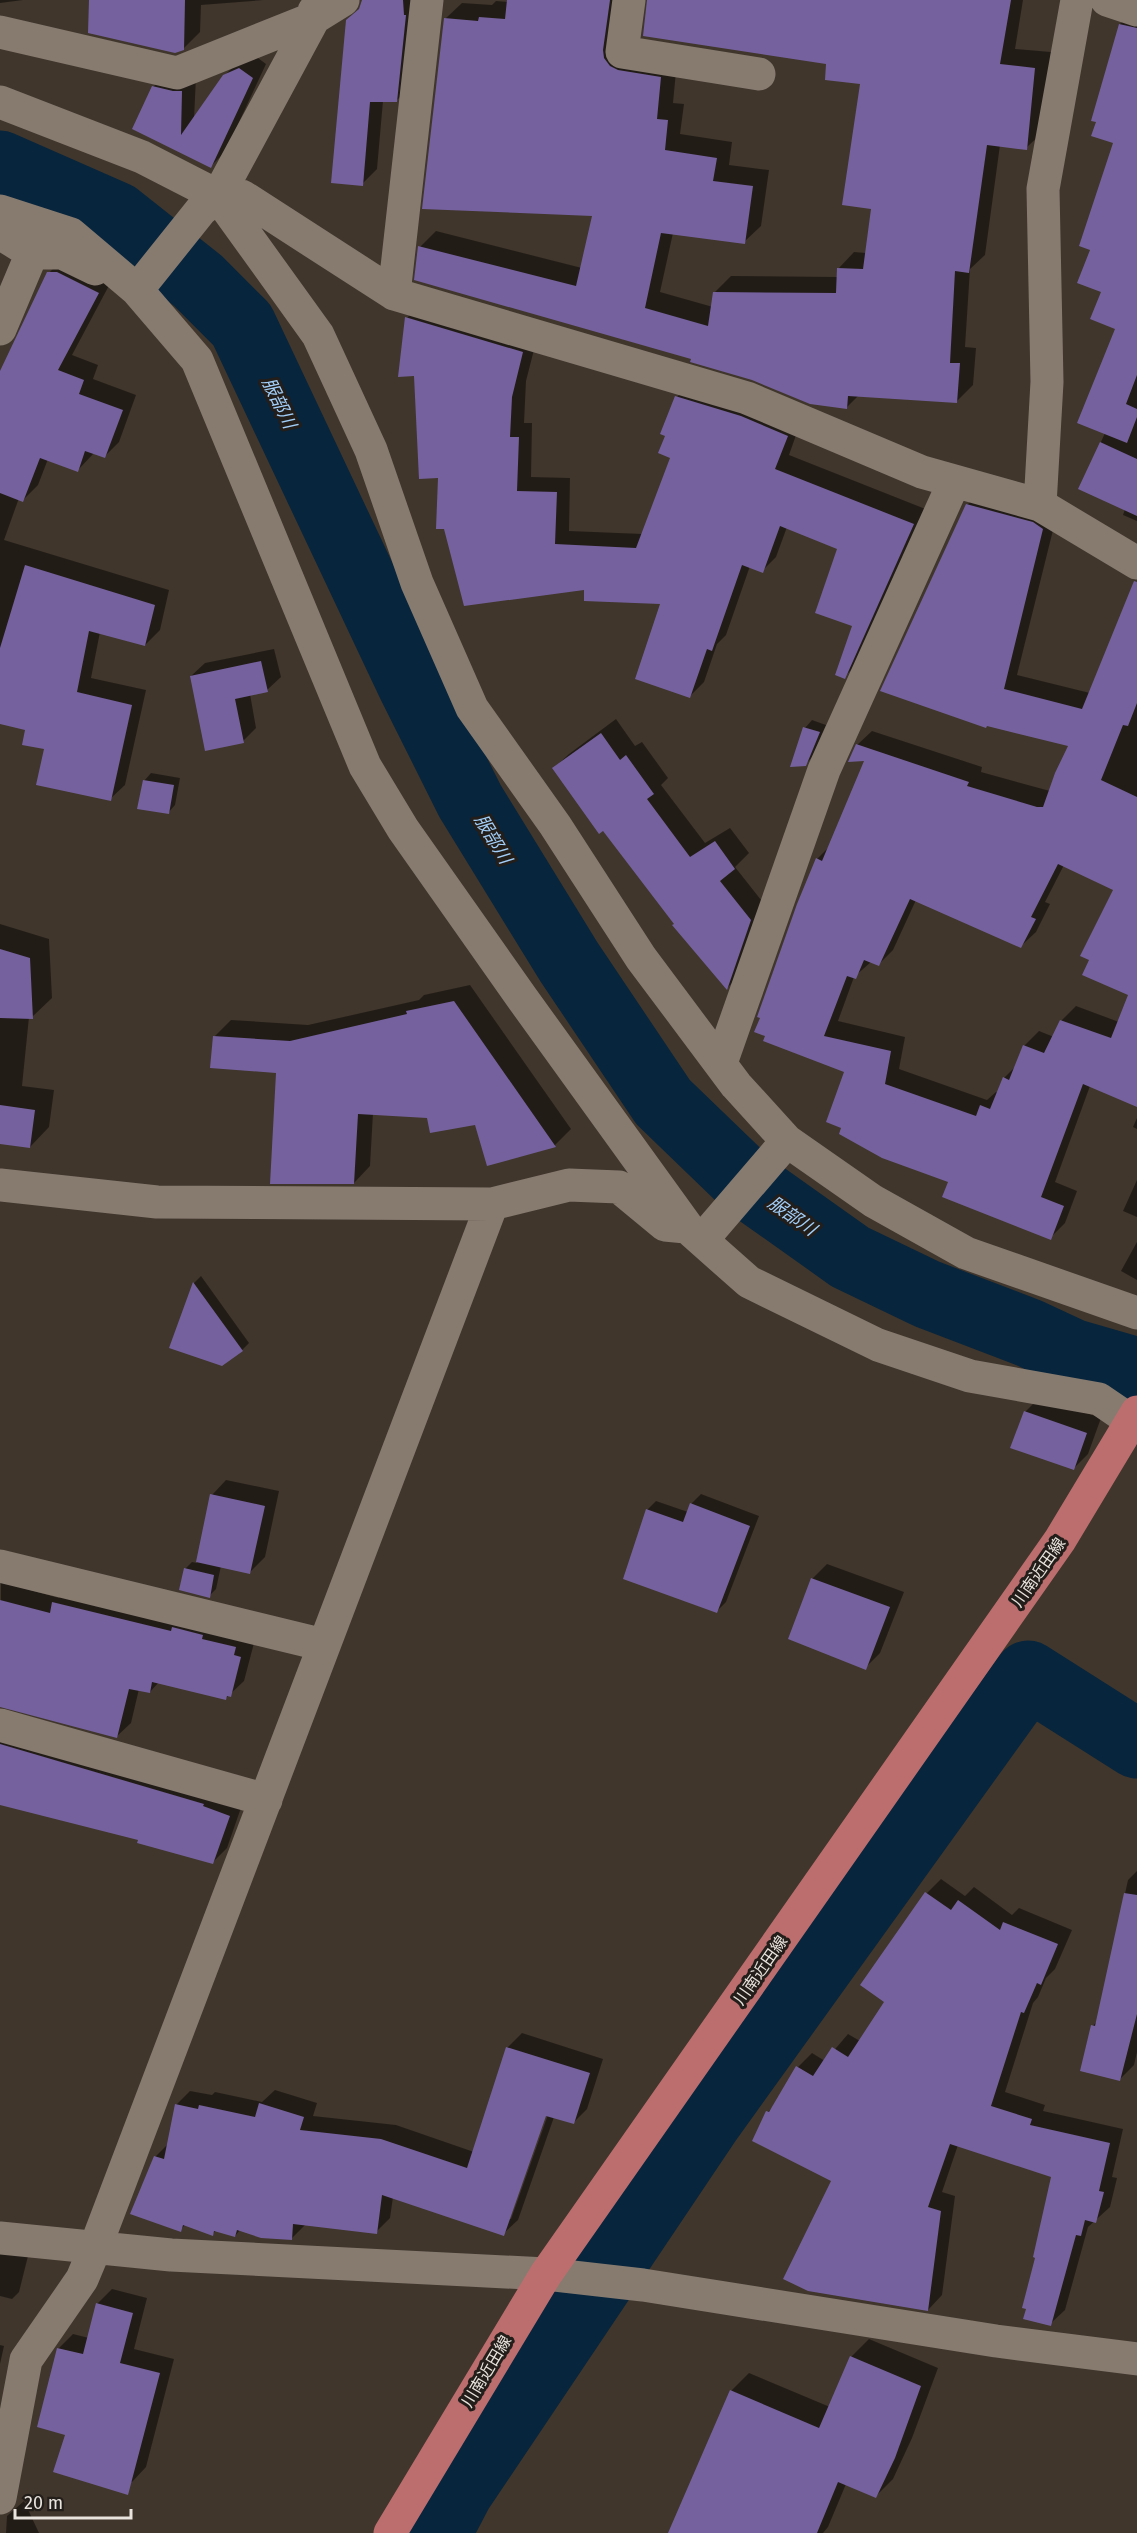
<svg xmlns="http://www.w3.org/2000/svg" width="1137" height="2533" font-family="'Fira Sans','Noto Sans JP',sans-serif">
<rect width="100%" height="100%" fill="#40362c"/>
<path fill="#0007" fill-rule="evenodd" d="M0,0H23L0,3Z
M90,0H264L201,5L200,32L183,49Z
M377,0H414L411,86L396,101H383L377,169L362,184Z
M508,0H623L619,32L677,61L673,103L684,104L680,134L732,142L729,165L769,170L761,226L744,242L673,233L660,292L713,307L715,292L731,276L838,277V269L854,252L866,253L872,208L861,83L827,63L649,0H1023L1015,49L1051,52L1043,132L1026,148L1000,145L985,255L970,269L965,347L976,348L973,385L957,401L859,395L846,408L693,358L420,247L436,231L582,268L594,215L445,19L462,3L492,5L496,1L508,2Z
M1135,10H1137V521L1123,515L1125,509L1080,488L1105,433L1117,328L1103,291L1092,249L1114,142L1120,24Z
M254,55L266,64L225,152L211,166L134,129L153,87L167,73L196,77L194,119L224,76L239,61Z
M64,257L113,278L72,355L98,365L93,379L136,395L119,442L104,457L94,453L78,470L48,459L38,485L23,500L19,498L4,540L169,590L160,630L145,645L100,632L91,678L146,690L125,785L110,799L45,748L27,729L0,722V376L49,273Z
M421,303L537,338L526,381L524,423H532L531,477L570,478L569,531L643,534L672,457L666,435L677,397L691,383L801,421L789,455L928,510L858,663L844,677L854,625L839,548L787,527L776,557L762,571L750,566L726,635L717,644L704,682L690,696L663,602L586,588L439,476L416,374L407,318Z
M982,490L1057,514L1017,675L1090,693L1137,590V1092L1090,1086L1055,1182L1077,1191L1065,1223L1050,1238L950,1181L846,1071L765,1040L817,859L829,847L867,759L857,745L872,731L982,767L981,772L1050,791L1071,745L988,724L967,505ZM1064,865L1115,889L1130,994L1119,1022L1076,1006L1062,1020L1054,1037L1039,1031L1024,1046L1016,1066L1004,1078L998,1093L996,1092L987,1100L899,1069L905,1037L838,1021L854,977L871,962L878,965L893,950L916,900L1021,946L1036,932L1050,904L1045,902Z
M274,649L281,677L267,690L250,694L256,728L243,741L191,676L205,663Z
M616,719L635,746L642,742L668,778L661,785L705,843L730,828L749,853L735,867L765,905L741,974L727,988L554,768L569,754Z
M812,720L826,725L812,757L805,765V728Z
M151,773L180,778L175,805L168,813L144,781Z
M0,924L49,939L52,998L32,1017H29L22,1086L54,1090L49,1127L30,1147L0,1143Z
M470,985L571,1129L555,1145L488,1164L476,1123L428,1116L373,1113L370,1166L354,1183L277,1072L214,1037L231,1020L308,1025L419,1000L424,995Z
M1137,1118V1129L1133,1127Z
M1137,1180V1217L1123,1211Z
M1137,1242V1280L1121,1271Z
M201,1276L249,1343L242,1350L171,1347L194,1283Z
M1040,1397L1101,1418L1088,1454L1073,1469L1025,1412Z
M226,1480L279,1491L265,1557L250,1572L221,1566L216,1589L209,1596L185,1569L192,1562L197,1563L212,1495Z
M701,1494L759,1516L726,1602L717,1611L647,1510L656,1501L688,1512L692,1503Z
M827,1564L904,1592L880,1653L865,1668L812,1579Z
M1,1582L59,1598L67,1589L254,1643L244,1681L225,1699L159,1682L150,1692L139,1689L131,1723L116,1737L0,1705Z
M0,1723L243,1802L227,1848L212,1863L140,1839L0,1804Z
M1137,1871V2052L1134,2065L1119,2080L1093,2026L1097,2021L1128,1880Z
M941,1879L965,1896L974,1887L1012,1915L1019,1908L1072,1930L1055,1969L1046,1978L1038,1997L1033,2003L1005,2092L1045,2105L1043,2111L1123,2129L1112,2177L1117,2178L1110,2207L1088,2227L1065,2310L1050,2324L1037,2257L1053,2176L958,2145L942,2192L955,2196L942,2295L928,2310L833,2180L768,2112L775,2105L798,2067L812,2053L825,2061L848,2034L860,2041L886,2001L927,1893Z
M522,2033L603,2059L587,2109L573,2123L554,2117L518,2220L503,2234L393,2197L390,2218L376,2232L306,2224L292,2238L240,2230L235,2236L217,2230L212,2234L186,2224L180,2230L155,2157L169,2143L176,2105L190,2091L212,2095L215,2092L262,2102L275,2090L317,2103L313,2116L396,2125L474,2152L507,2048ZM548,2108L550,2109L511,2219H508Z
M0,2250L28,2256L19,2292L12,2299L0,2296Z
M112,2289L147,2298L134,2349L174,2359L146,2467L132,2482L67,2434L58,2349L73,2334L89,2338L97,2304Z
M869,2339L938,2368L912,2438L893,2479L875,2497L846,2484L828,2527L823,2533H669L731,2391L749,2373L830,2407L851,2357Z
M0,2345L4,2346L0,2364Z
M24,2501L39,2533H6L7,2516Z"/>
<g fill="none" stroke-linecap="round" stroke-linejoin="round">
<path stroke="#07253d" stroke-width="69" d="M0,165L116,216L198,281L242,325L411,683L470,801L569,962L663,1102L750,1186L850,1257L927,1294L1029,1333L1072,1353L1137,1372
M437,2533L459,2491L708,2120L1028,1675L1137,1744"/>
</g>
<path fill="#75619e" fill-rule="evenodd" d="M89,0H185L184,50L175,53L88,33Z
M362,0H403L404,15H406L397,102H370L363,186L331,183L346,20L359,9Z
M507,0H610L603,50L604,58L610,66L618,70L661,77L657,119L668,120L665,150L717,158L713,181L753,186L745,244L661,233L645,308L708,326L713,292L836,293L837,268L863,269L871,209L842,205L860,84L825,80L826,64L643,36L647,0H1011L1000,64L1035,68L1027,150L987,145L969,273L955,271L950,363H960L957,403L848,396L847,409L810,404L752,380L690,362L691,359L414,280L418,246L576,286L592,216L422,209L444,18L478,21L479,17L505,19Z
M1119,24L1137,28V375L1126,404L1137,409V417L1127,443L1077,423L1115,329L1090,319L1101,292L1077,283L1090,250L1079,246L1113,143L1091,136L1096,122L1091,121Z
M239,68L253,78L211,168L132,129L152,86L173,91H182L181,135L223,75Z
M47,272H57L99,293L58,370L84,380L79,394L123,410L105,458L85,451L78,472L40,458L23,502L0,493V371Z
M405,317L523,352L512,397L510,437H519L517,491L557,492L555,544L636,548L670,458L658,453L665,436L660,434L675,396L741,416L788,436L775,469L914,524L845,679L835,675L852,626L815,613L837,549L780,526L763,573L742,565L712,651L707,649L690,698L635,679L660,604L584,601V590L464,606L444,529H436L438,478L419,479L414,376L398,377Z
M1100,442L1137,459V516L1078,489Z
M966,504L1033,522L1043,529L1004,689L1082,709L1134,581L1137,582V703L1128,726L1123,725L1101,780L1137,797V1107L1083,1084L1041,1197L1064,1206L1051,1240L942,1197L948,1182L882,1158L839,1134L841,1128L826,1122L844,1072L763,1041L765,1036L754,1032L760,1018L757,1017L797,904L816,858L822,861L864,761L848,762L856,744L969,782L967,786L1037,807H1043L1055,773L1068,746L987,726L986,728L880,691ZM1058,864L1113,890L1080,956L1089,960L1082,975L1128,995L1111,1038L1060,1020L1044,1053L1023,1045L1009,1080L1003,1077L990,1109L980,1105L976,1116L885,1084L891,1051L824,1036L847,976L856,979L864,960L879,966L910,899L1021,948L1036,919L1031,917Z
M25,565L155,605L145,646L89,631L77,692L132,705L111,801L36,785L44,749L22,745L25,730L0,724V648Z
M261,661L268,692L235,699L244,743L205,751L190,676Z
M803,727L820,732L806,766L790,767Z
M601,733L620,760L626,755L654,794L647,799L690,857L715,841L735,869L720,881L751,920L727,990L672,925L674,924L603,831L599,834L552,768Z
M143,780L174,785L169,814L137,809Z
M0,949L30,958L33,1019L0,1018Z
M454,1001L556,1147L487,1166L475,1125L430,1133L427,1118L358,1114L354,1184H270L276,1073L210,1068L213,1036L290,1041L407,1014L406,1011Z
M0,1105L35,1110L30,1148L0,1144Z
M193,1282L243,1351L222,1366L169,1348Z
M1024,1411L1087,1433L1074,1470L1010,1448Z
M210,1494L265,1506L250,1574L196,1562Z
M690,1503L750,1526L717,1613L623,1579L646,1509L683,1522Z
M184,1568L214,1575L210,1598L179,1590Z
M811,1578L890,1607L866,1670L788,1639Z
M0,1600L50,1613L52,1602L171,1631L172,1627L203,1635L202,1639L236,1647L234,1655L241,1657L231,1697L227,1696L226,1700L152,1682L150,1693L129,1689L117,1738L0,1707Z
M0,1744L204,1804L203,1806L230,1816L213,1864L137,1843L138,1840L0,1805Z
M925,1892L951,1910L958,1900L1000,1930L1003,1922L1058,1944L1041,1985L1037,1983L1024,2013L1021,2012L991,2106L1032,2119L1030,2125L1110,2143L1099,2191L1104,2192L1096,2223L1085,2220L1081,2236L1076,2235L1051,2326L1023,2319L1026,2309L1022,2308L1035,2258L1033,2257L1051,2177L950,2144L928,2207L941,2211L928,2311L808,2291L783,2279L831,2181L752,2141L766,2111L769,2112L796,2066L813,2076L832,2047L848,2057L884,2002L860,1985Z
M1124,1893L1137,1895V2014L1120,2081L1080,2071L1091,2025L1095,2026Z
M506,2047L590,2073L574,2124L546,2116L504,2236L382,2195L377,2234L293,2224L292,2240L261,2238L237,2230L235,2237L214,2231L213,2236L183,2225L181,2232L130,2214L154,2156L164,2159L175,2104L198,2109L199,2105L255,2117L259,2103L304,2117L300,2130L381,2139L467,2168Z
M96,2303L133,2313L120,2363L160,2373L128,2495L53,2472L65,2435L37,2427L57,2348L83,2354Z
M850,2356L921,2386L895,2458L876,2498L838,2482L817,2533H668L730,2390L819,2428Z"/>
<g fill="none" stroke-linecap="round" stroke-linejoin="round">
<path stroke="#877b70" stroke-width="33" d="M629,0L622,52L759,74
M1107,0L1137,10
M0,32L177,73L314,18V11
M0,102L142,157L218,196L318,335L371,450L417,583L472,708L555,825L641,958L736,1085L787,1141L873,1201L966,1253L1137,1313
M218,196H242L394,294L747,398L922,472L1040,505L1137,563
M0,211L71,234L137,290L197,360L365,766L403,829L522,998L688,1228L749,1282L878,1345L970,1376L1099,1399L1137,1425
M0,233L32,253H62L95,269
M137,290L201,210L218,196L314,18L343,0
M394,294L427,0
M0,329L32,253
M1040,505L1047,382L1043,189L1077,0
M721,1063L824,770L954,482
M0,1185L157,1202L492,1204L569,1185L619,1187L665,1225L686,1227
M702,1240L787,1141
M0,1566L324,1645
M0,1725L266,1800
M0,2238L171,2255L546,2274L643,2285L996,2341L1137,2359
M0,2498L26,2360L82,2279L95,2248L492,1204"/>
<path stroke="#bc6e6f" stroke-width="33" d="M390,2533L546,2274L1060,1540L1137,1412"/>
</g>
<g text-anchor="middle" stroke-width="6" stroke-linejoin="round" paint-order="stroke">
<g font-size="16" fill="#eae4de" stroke="#231e1a">
<text transform="translate(1038 1572) rotate(-55)" y="6">川南近田線</text>
<text transform="translate(760 1970) rotate(-55)" y="6">川南近田線</text>
<text transform="translate(486 2371) rotate(-59)" y="6">川南近田線</text>
</g>
<g font-size="18" font-style="italic" fill="#a2cff9" stroke="#231e1a">
<text transform="translate(279 403) rotate(64)" y="6">服部川</text>
<text transform="translate(493 839) rotate(59)" y="6">服部川</text>
<text transform="translate(792 1216) rotate(35)" y="6">服部川</text>
</g>
</g>
<path d="M15 2509v9h116v-9" fill="none" stroke="#eae4de" stroke-width="3"/>
<text x="24" y="2509" font-size="18" fill="#eae4de" stroke="#231e1a" stroke-width="4.5" paint-order="stroke">20 m</text>
</svg>
